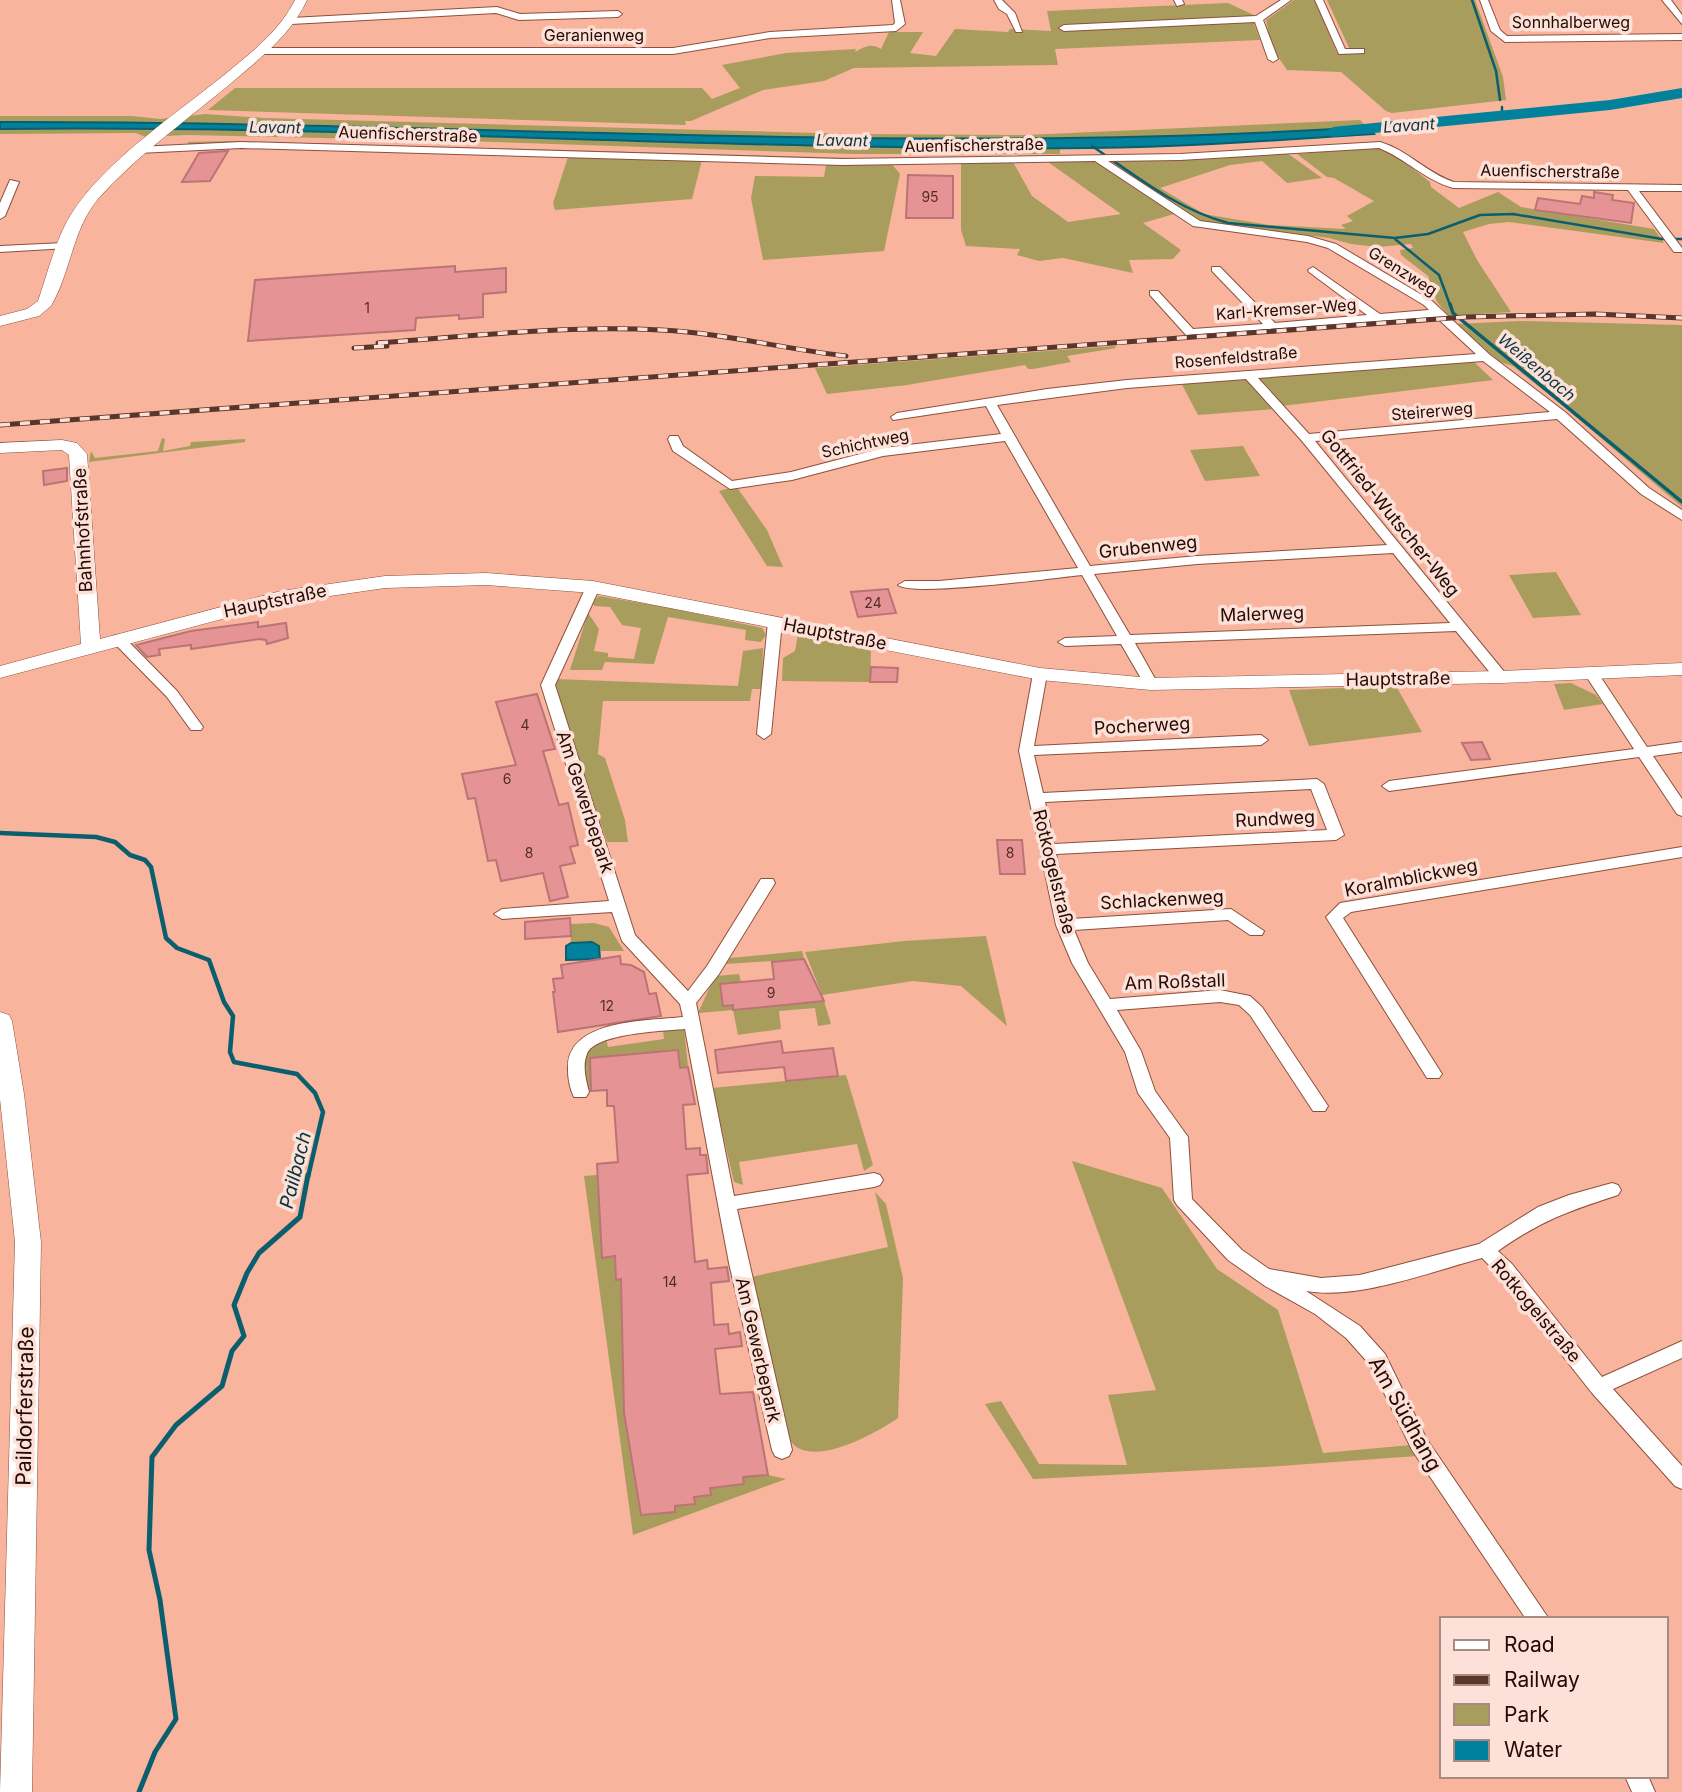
<svg xmlns="http://www.w3.org/2000/svg" width="1682" height="1792" font-family="Inter,sans-serif">
<rect width="100%" height="100%" fill="#f9b49d"/>
<path fill="#a99d5d" d="M1294,0H1315L1337,53L1351,52L1327,0H1475L1503,77L1506,100L1392,113L1386,111L1341,72L1287,70L1272,48L1266,20Z
M1228,3L1256,16L1254,24L1260,40L1055,49L1058,65L854,68L824,81L763,90L691,121H685L686,125L208,110L235,88H702L712,99L740,88L722,65L786,53L856,49L855,52C865,46 872,43 881,49L889,32H923L910,53L936,56L955,29L1008,32L1010,29L1051,31L1047,11Z
M205,114L264,118L852,134L1026,135L1360,120L1367,127C912,156 456,121 0,122V116H132L160,119Z
M45,128L365,133L941,148H1060V154H855L464,141L187,135L146,137L136,133L0,134V129Z
M229,141L854,158H909L849,160L188,145V142Z
M1379,147L1388,149L1430,182L1431,187L1459,208L1498,192L1521,207L1654,229L1664,243L1509,222L1489,224L1463,232L1477,260L1511,312L1449,316L1437,302L1428,276L1401,255L1400,250L1413,248L1411,244L1377,247L1351,244L1329,238L1199,221L1111,162L1287,153L1322,178L1287,183L1262,161L1230,165L1160,188L1204,214L1269,225L1346,229L1341,225L1353,221L1347,216L1374,201L1334,178L1327,177L1297,154Z
M568,157L702,160L692,199L555,210L553,203Z
M1092,161L1101,164L1174,214L1143,223L1181,250L1173,259L1129,260L1133,273L1063,258L1039,261L1017,255L1020,249L966,246L961,230V163L1013,162L1032,196L1068,222L1121,214L1048,162Z
M891,163L900,174L884,251L763,260L751,198L755,176L824,177L826,165Z
M1519,321L1682,325V507L1563,406L1513,366L1500,362L1456,324Z
M1115,346L1116,348L1067,356L1071,362L1033,369H1028L1025,365L907,385L827,394L815,368Z
M1472,360L1493,380L1282,406L1259,379L1264,375Z
M1237,377L1247,380L1274,409L1198,415L1180,381Z
M162,438L165,439L163,451L190,446L191,442L245,439V442L89,462L91,451L95,458L158,451Z
M1243,446L1260,476L1205,481L1190,450Z
M736,486L767,530L783,567L767,566L719,491Z
M1556,572L1581,615L1533,618L1509,575Z
M599,596L671,608L762,628L766,635L761,642L745,640L746,630L668,617L654,664L605,662L602,670H570L588,613L599,629L594,651L608,653V657L634,659L641,628L622,625L610,607L595,606L592,603Z
M798,634L871,650L870,682L782,681L783,658L795,651Z
M763,648L762,689H752L750,701H603L598,754L605,758L625,820L628,842H607L556,692V679L738,686L743,651Z
M1571,683L1596,695L1603,704L1564,710L1554,684Z
M1396,686L1422,732L1309,746L1289,690Z
M594,923L609,927L624,951H601L599,946L592,942L571,943L570,924Z
M986,936L1007,1026L961,986L913,981L822,995L805,952L904,941Z
M802,951L804,959L726,964L730,958Z
M739,974L741,982L723,1006L733,1005L734,1010L824,1001L831,1024L818,1026L815,1008L779,1011L781,1029L738,1035L733,1010L698,1013L715,976Z
M684,1028L688,1067L680,1068L678,1050L590,1058L591,1091L585,1089L583,1057L590,1048L606,1039L608,1047L664,1039L663,1030Z
M846,1075L873,1165L864,1171L857,1144L739,1162L743,1185L734,1182L712,1088Z
M1072,1161L1162,1188L1217,1269L1278,1310L1323,1453L1411,1445L1417,1456L1265,1467L1033,1479L985,1404L1001,1401L1039,1464L1127,1465L1108,1395L1156,1390Z
M597,1175L602,1257L619,1256L616,1279H621L641,1514L675,1512V1506L694,1504V1497L711,1495V1488L744,1484L743,1477L768,1475L786,1479L633,1535L584,1176Z
M875,1192L886,1204L903,1278L898,1418C876,1433 824,1462 798,1448C794,1446 789,1439 786,1436L751,1277L888,1247Z"/>
<path fill="#01819b" stroke="#0b5e6e" stroke-width="2" d="M0,122C456,121 912,156 1367,127L1374,134C1280,140 1186,147 1092,148C728,151 364,125 0,129Z
M592,942L599,946L600,959L566,960V946L571,943Z"/>
<g fill="none" stroke-linecap="round" stroke-linejoin="round">
<path stroke="#0b5e6e" stroke-width="2.5" d="M1472,0L1496,71L1500,100
M1502,107V117
M1092,146C1136,176 1176,209 1228,223L1395,238L1428,234L1480,215L1513,214L1662,239H1682
M1395,239L1439,275L1450,305"/>
<path stroke="#0b5e6e" stroke-width="3.5" d="M1450,304L1453,313L1682,502"/>
<path stroke="#0b5e6e" stroke-width="4.5" d="M0,833L96,837L115,842L130,855L145,860L151,867L166,938L177,948L209,960L224,1002L233,1016L230,1052L234,1062L297,1074L315,1093L323,1112L308,1177"/>
<path stroke="#0b5e6e" stroke-width="5" d="M139,1792L155,1752L176,1719L160,1600L149,1550L152,1457L176,1425L222,1386L232,1351L244,1336L234,1305L247,1273L259,1253L300,1217L308,1175"/>
<path fill="#01819b" fill-rule="evenodd" d="M1682,88V98L1610,110L1333,137L1325,132L1333,127L1610,100Z"/>
</g>
<path fill="#e69395" stroke="#ba7476" stroke-width="2" d="M228,151L210,181L182,182L199,153Z
M908,175L953,176V218H906Z
M1594,192L1613,195L1612,200L1634,203L1631,223L1535,210L1538,198L1580,204L1582,196L1594,198Z
M455,266V272L506,268V292L483,294V317L459,319V315L416,318L415,330L248,341L255,280Z
M67,468V481L44,485L43,471Z
M888,589L896,613L858,617L851,592Z
M258,622V627L286,623L288,638L267,644L266,640L259,639L191,649V645L159,649L160,655L147,657L136,645L191,631Z
M871,667L898,668L897,682H870Z
M537,694L555,749L543,751L559,805L568,803L578,845L570,847L575,863L560,866L568,897L550,901L543,873L501,881L496,860L488,861L475,798L468,799L462,774L516,765L496,702Z
M1482,742L1490,759L1471,760L1462,743Z
M997,840H1022L1025,874H1000Z
M570,918L571,936L525,939V922Z
M620,956L621,964L631,965L644,972L649,994L656,993L661,1016L558,1032L553,992H555L553,979L563,978L561,965Z
M804,959L824,1001L733,1010V1005L723,1006L720,984L774,979L772,962Z
M781,1041L783,1053L833,1048L838,1076L786,1081L784,1067L718,1073L715,1050Z
M678,1050L680,1068L688,1067L695,1104L683,1105L686,1149L700,1148V1155H706L708,1173L687,1175L695,1262L707,1260L708,1269L727,1267L729,1281L711,1283L714,1325L728,1324L729,1334L740,1332L742,1346L715,1349L720,1394L753,1392L768,1475L743,1477L744,1484L710,1488L711,1495L694,1497L695,1504L675,1506V1512L641,1515L624,1413L621,1279L616,1280L615,1256L602,1258L597,1164L618,1162L614,1106H607V1090L591,1091L590,1058Z"/>
<g fill="none" stroke-linecap="round" stroke-linejoin="round">
<defs>
<path id="street" d="M892,0H900L905,24L896,31L770,38L673,54H261L256,51L261,48H673L770,32L893,25L895,23Z
M994,0H1002L1015,13L1022,32H1016L1007,14L999,9Z
M1174,0H1182L1184,4L1177,6Z
M1281,0H1291L1263,20L1278,59L1273,62L1268,59L1255,22L1064,31L1059,28L1064,25L1256,16Z
M1315,0H1323L1345,49H1364V53L1339,54Z
M1480,0H1488L1500,30L1507,36L1682,34V40L1505,42L1491,31Z
M1662,0H1671L1682,15V24Z
M497,7L520,14L618,11L622,14L618,17L519,20L496,13L291,24L286,21L291,18Z
M241,142L842,159L1180,154L1380,142C1408,150 1426,173 1454,182L1682,185V191H1639L1682,248V252H1674L1628,190L1453,188C1425,180 1406,159 1379,148L1180,160L1108,161L1200,221L1308,236L1336,244L1432,301L1490,355L1565,412L1649,488L1682,510V520L1641,494L1557,419L1315,441L1506,674L1508,677L1506,680H1496L1456,631L1135,643L1158,684L1151,688L1146,687L1121,644L1065,646L1058,642L1065,638L1117,636L1082,575C1054,578 913,597 898,585L905,581H939L1078,568L1005,441L883,456L792,480L730,489L673,451L668,439L670,436H678L683,446L732,481L791,472L883,448L1001,434L986,406L893,420L891,417L897,413L1047,389L1127,380L1476,354L1436,317L1186,335L1150,295V291H1158L1193,329L1263,324L1212,271V267H1220L1275,323L1367,315L1309,272L1308,270L1313,267L1380,314L1429,310L1424,305L1328,248L1307,242L1193,226L1095,161L842,165L241,148L138,153L133,150L138,147ZM1483,361L1550,412L1309,434L1258,378ZM1246,379L1302,441L1387,545L1197,556L1090,566L997,405L1127,388ZM1393,553L1450,623L1130,635L1094,574L1197,564Z
M10,180L19,182L5,216L0,219V203Z
M64,243L69,246L68,248L0,252V246Z
M593,583L600,587L555,685L635,935L688,991L707,966L761,879H773L775,883L719,974L696,1003L734,1196L874,1173L880,1175L883,1180L880,1185L874,1187L737,1209L792,1450L789,1456L782,1459L775,1456L772,1450L729,1263L685,1029C664,1031 595,1033 587,1054C582,1066 586,1080 589,1092L586,1097H574C570,1089 568,1079 568,1070C565,1019 647,1021 683,1017L680,1004L622,941L612,912L502,919L494,914L502,909L609,901L541,685L586,587Z
M775,618L782,622L771,734L764,739L757,734L768,622Z
M118,635L123,636L177,691L203,727L201,730H191L167,697L113,642L111,639L113,636Z
M1591,669L1596,670L1647,747L1682,742V752L1653,756L1682,799V816L1677,814L1639,757L1389,791L1382,786L1389,781L1634,749L1584,673Z
M1040,670L1047,674L1034,746L1261,735L1268,740L1261,745L1034,755L1043,793L1317,779L1324,784L1344,835L1336,840L1056,854L1071,919L1231,909L1264,931L1262,935H1250L1228,920L1074,930L1088,963L1110,999L1220,990L1250,996L1262,1007L1328,1106L1325,1111H1313L1250,1015L1239,1005L1220,1002L1117,1010L1141,1051L1155,1091L1188,1137L1192,1199L1242,1250L1269,1269L1321,1278L1360,1275L1479,1244L1538,1207L1569,1195L1612,1183L1618,1185L1621,1190L1618,1195C1569,1211 1542,1220 1498,1251L1512,1264L1602,1377L1682,1341V1358L1613,1389L1682,1466V1489L1675,1486L1592,1393L1498,1274L1482,1258C1430,1272 1358,1300 1306,1291L1360,1326L1385,1354L1426,1438L1549,1619H1526L1412,1450L1371,1366L1346,1338L1315,1314L1265,1286L1228,1260L1177,1205L1174,1200L1170,1138L1138,1093L1125,1052L1072,963L1056,925L1019,751L1033,674ZM1311,789L1327,830L1054,844L1045,802Z
M1682,847V857L1351,912L1343,918L1442,1074L1439,1078H1427L1326,917L1340,903L1346,902Z
M1625,1776H1648L1655,1792H1632Z"/>
<path id="secondary" d="M295,0H307C292,33 264,55 236,79C190,118 139,153 98,199C72,230 71,272 51,306L39,316L0,326V316L27,309L38,301C47,275 56,239 70,216C104,160 184,109 235,66C258,47 281,28 295,0Z
M62,440L77,443L87,454L100,639L281,591L385,576L486,573L593,581L1040,668L1151,678L1501,671L1682,663V675L1501,683L1151,690L1040,680L593,593L486,585L385,588L282,603L0,678V666L81,644L69,455L62,450L0,453V443Z
M0,1012L9,1015L12,1021L24,1094L41,1242L32,1792H0L15,1242L0,1099Z"/>
</defs>
<use href="#street" stroke="#8d503d" stroke-width="2"/>
<use href="#secondary" stroke="#8d503d" stroke-width="1"/>
<use href="#street" fill="#fff" fill-rule="evenodd"/>
<use href="#secondary" fill="#fff" fill-rule="evenodd"/>
<defs>
<path id="rail" d="M378,343C472,336 566,325 661,330C723,333 784,349 846,356
M354,348L387,346
M0,425L1465,317L1595,314L1682,318"/>
</defs>
<use href="#rail" stroke="#59352a" stroke-width="5"/>
<use href="#rail" stroke="#fde0d7" stroke-width="3.5" stroke-dasharray="10" stroke-linecap="butt"/>
</g>
<g text-anchor="middle" stroke-width="7" stroke-linejoin="round" paint-order="stroke">
<g font-size="14" fill="#542d28">
<text x="930" y="202">95</text>
<text x="367" y="313">1</text>
<text x="873" y="608">24</text>
<text x="525" y="730">4</text>
<text x="507" y="784">6</text>
<text x="529" y="858">8</text>
<text x="1010" y="858">8</text>
<text x="771" y="998">9</text>
<text x="607" y="1011">12</text>
<text x="670" y="1287">14</text>
</g>
<g font-size="16" fill="#230b04" stroke="#fde0d7">
<text x="1571" y="28">Sonnhalberweg</text>
<text x="594" y="41">Geranienweg</text>
<text transform="translate(408 134) rotate(2)" y="6">Auenfischerstraße</text>
<text transform="translate(974 145) rotate(-1)" y="6">Auenfischerstraße</text>
<text transform="translate(1550 171) rotate(1)" y="6">Auenfischerstraße</text>
<text transform="translate(1403 271) rotate(32)" y="6">Grenzweg</text>
<text transform="translate(1286 309) rotate(-4)" y="6">Karl-Kremser-Weg</text>
<text transform="translate(1236 357) rotate(-5)" y="6">Rosenfeldstraße</text>
<text transform="translate(1432 411) rotate(-5)" y="6">Steirerweg</text>
<text transform="translate(865 443) rotate(-12)" y="6">Schichtweg</text>
</g>
<g font-size="16" font-style="italic" fill="#053541" stroke="#fde0d7">
<text transform="translate(1409 125) rotate(-4)" y="6">Lavant</text>
<text transform="translate(275 127) rotate(1)" y="6">Lavant</text>
<text transform="translate(842 140) rotate(1)" y="6">Lavant</text>
<text transform="translate(1537 367) rotate(40)" y="6">Weißenbach</text>
</g>
<g font-size="18" fill="#230b04" stroke="#fde0d7">
<text transform="translate(1390 513) rotate(51)" y="6">Gottfried-Wutscher-Weg</text>
<text transform="translate(83 530) rotate(-93)" y="6">Bahnhofstraße</text>
<text transform="translate(1148 547) rotate(-6)" y="6">Grubenweg</text>
<text transform="translate(275 601) rotate(-12)" y="6">Hauptstraße</text>
<text transform="translate(1262 614) rotate(-2)" y="6">Malerweg</text>
<text transform="translate(835 634) rotate(11)" y="6">Hauptstraße</text>
<text transform="translate(1398 679) rotate(-1)" y="6">Hauptstraße</text>
<text transform="translate(1142 726) rotate(-3)" y="6">Pocherweg</text>
<text transform="translate(585 802) rotate(72)" y="6">Am Gewerbepark</text>
<text transform="translate(1275 819) rotate(-3)" y="6">Rundweg</text>
<text transform="translate(1054 872) rotate(76)" y="6">Rotkogelstraße</text>
<text transform="translate(1411 878) rotate(-11)" y="6">Koralmblickweg</text>
<text transform="translate(1162 900) rotate(-3)" y="6">Schlackenweg</text>
<text transform="translate(1175 982) rotate(-2)" y="6">Am Roßstall</text>
<text transform="translate(1536 1311) rotate(50)" y="6">Rotkogelstraße</text>
<text transform="translate(758 1350) rotate(77)" y="6">Am Gewerbepark</text>
</g>
<g font-size="19" font-style="italic" fill="#053541" stroke="#fde0d7">
<text transform="translate(295 1170) rotate(-76)" y="7">Pailbach</text>
</g>
<g font-size="21" fill="#230b04" stroke="#fde0d7">
<text transform="translate(25 1406) rotate(-89)" y="7">Paildorferstraße</text>
<text transform="translate(1405 1414) rotate(61)" y="7">Am Südhang</text>
</g>
</g>
<rect x="1440" y="1617" width="228" height="161" fill="#fde0d7" stroke="#a68b83" stroke-width="2"/>
<rect x="1454" y="1640" width="35" height="10" fill="#ffffff" stroke="#a68b83" stroke-width="2"/>
<text x="1504" y="1652" font-size="21" fill="#230b04">Road</text>
<rect x="1454" y="1675" width="35" height="10" fill="#59352a" stroke="#a68b83" stroke-width="2"/>
<text x="1504" y="1687" font-size="21" fill="#230b04">Railway</text>
<rect x="1454" y="1704" width="35" height="21" fill="#a99d5d" stroke="#a68b83" stroke-width="2"/>
<text x="1504" y="1722" font-size="21" fill="#230b04">Park</text>
<rect x="1454" y="1740" width="35" height="21" fill="#01819b" stroke="#a68b83" stroke-width="2"/>
<text x="1504" y="1757" font-size="21" fill="#230b04">Water</text>
</svg>
